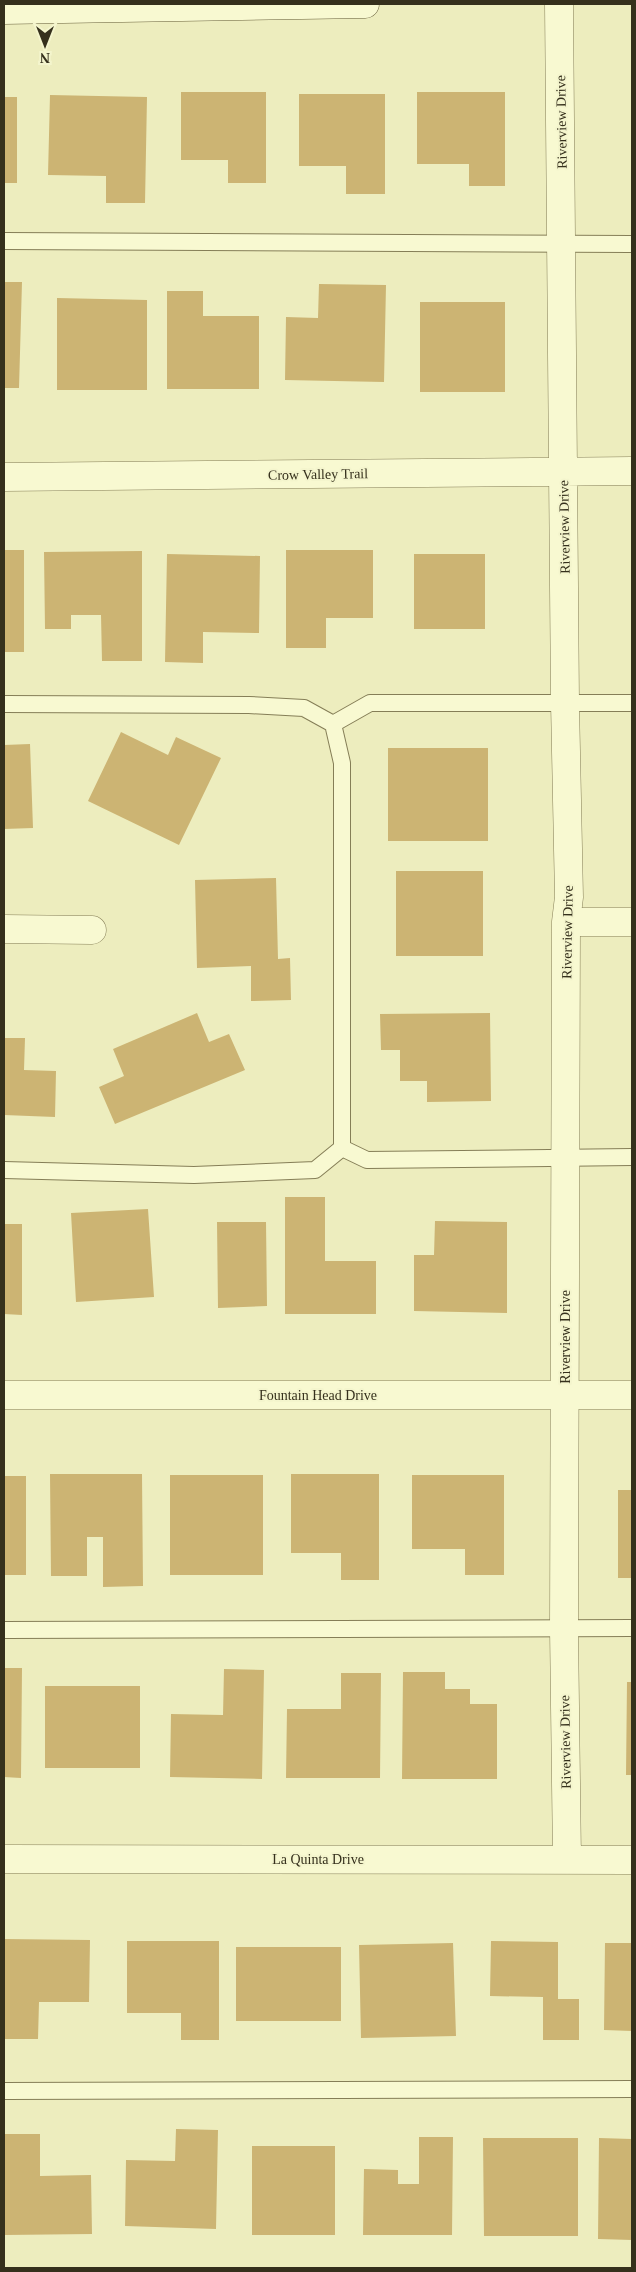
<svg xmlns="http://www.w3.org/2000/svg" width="636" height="2272" font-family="Georgia,serif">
<rect width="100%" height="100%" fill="#ededbe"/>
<path fill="#ccb473" d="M181,92H266V183H228V160H181Z
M417,92H505V186H469V164H417Z
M299,94H385V194H346V166H299Z
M50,95L147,97L145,203H106V176L48,175Z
M4,97H17V183H4Z
M4,282H22L19,388H4Z
M319,284L386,285L384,382L285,380L286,317L318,318Z
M167,291H203V316H259V389H167Z
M57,298L147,300V390H57Z
M420,302H505V392H420Z
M4,550H24V652H4Z
M286,550H373V618H326V648H286Z
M142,551V661H102L101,615H71V629H45L44,552Z
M167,554L260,556L259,633L203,632V663L165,662Z
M414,554H485V629H414Z
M121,732L168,755L176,737L221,758L179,845L88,801Z
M30,744L33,828L4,829V745Z
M388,748H488V841H388Z
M396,871H483V956H396Z
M276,878L278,959L290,958L291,1000L251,1001V966L197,968L195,880Z
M197,1013L209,1042L229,1034L245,1070L115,1124L99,1087L124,1076L113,1049Z
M490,1013L491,1101L427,1102V1081H400V1050H381L380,1014Z
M4,1038H25L24,1070L56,1071L55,1117L4,1115Z
M285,1197H325V1261H376V1314H285Z
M148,1209L154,1297L76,1302L71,1213Z
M435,1221L507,1222V1313L414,1311V1255H434Z
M217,1222H266L267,1306L218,1308Z
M4,1224H22V1315L4,1314Z
M50,1474H142L143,1586L103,1587V1537H87V1576H51Z
M291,1474H379V1580H341V1553H291Z
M170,1475H263V1575H170Z
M412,1475H504V1575H465V1549H412Z
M4,1476H26V1575H4Z
M618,1490H632V1578H618Z
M4,1668H22L21,1778L4,1777Z
M224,1669L264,1670L262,1779L170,1777L171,1714L223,1715Z
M403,1672H445V1689H470V1704H497V1779H402Z
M341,1673H381L380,1778H286L287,1709H341Z
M627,1682H632V1775H626Z
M45,1686H140V1768H45Z
M4,1939L90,1940L89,2002H39L38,2039H4Z
M127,1941H219V2040H181V2013H127Z
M491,1941L558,1942V1999H579V2040H543V1997L490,1996Z
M453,1943L456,2036L361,2038L359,1945Z
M605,1943H632V2031L604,2030Z
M236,1947H341V2021H236Z
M176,2129L218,2130L216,2229L125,2226L126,2160L175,2161Z
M4,2134H40V2176L91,2175L92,2234L5,2235Z
M419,2137H453L452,2235H363L364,2169L398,2170V2184H419Z
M483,2138H578V2236H484Z
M599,2138L632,2139V2240L598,2239Z
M252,2146H335V2235H252Z"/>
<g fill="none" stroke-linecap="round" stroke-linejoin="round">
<defs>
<path id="lane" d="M4,241L632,244
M4,704L249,705L304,708L333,724L342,763V1148L367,1160L632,1157
M333,724L370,703H632
M4,1170L194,1175L315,1170L342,1148
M4,1630L632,1628
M4,2091L632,2089"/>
<path id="street" d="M559,4L565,703L569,897L566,922L564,1629L567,1860
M4,477L632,471
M566,922H632
M4,929L92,930
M4,1395H632
M4,1859L632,1860"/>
<path id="secondary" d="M4,10L365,4"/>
</defs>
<use href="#lane" stroke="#857e57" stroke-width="18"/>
<use href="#street" stroke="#857e57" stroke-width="29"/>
<use href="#secondary" stroke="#675f3a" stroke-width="29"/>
<use href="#lane" stroke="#f8f9d1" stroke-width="16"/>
<use href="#street" stroke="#f8f9d1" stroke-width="28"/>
<use href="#secondary" stroke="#f8f9d1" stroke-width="28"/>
</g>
<g text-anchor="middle" stroke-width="4" stroke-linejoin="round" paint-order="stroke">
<g font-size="14" fill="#35301c" stroke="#f4f5cd">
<text transform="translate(561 122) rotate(-91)" y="5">Riverview Drive</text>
<text transform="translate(318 474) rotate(-1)" y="5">Crow Valley Trail</text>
<text transform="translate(564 527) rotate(-91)" y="5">Riverview Drive</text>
<text transform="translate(567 932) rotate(-89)" y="5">Riverview Drive</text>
<text transform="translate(565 1337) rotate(-90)" y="5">Riverview Drive</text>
<text x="318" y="1400">Fountain Head Drive</text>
<text transform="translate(565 1742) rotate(-91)" y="5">Riverview Drive</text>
<text x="318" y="1864">La Quinta Drive</text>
</g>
</g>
<rect width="636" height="2272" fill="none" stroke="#35301c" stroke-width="10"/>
<g transform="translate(45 45) rotate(180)" stroke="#f4f5cd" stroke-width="4" paint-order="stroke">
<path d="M0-4L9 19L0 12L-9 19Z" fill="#35301c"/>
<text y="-8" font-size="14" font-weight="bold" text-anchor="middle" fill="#35301c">N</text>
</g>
</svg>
